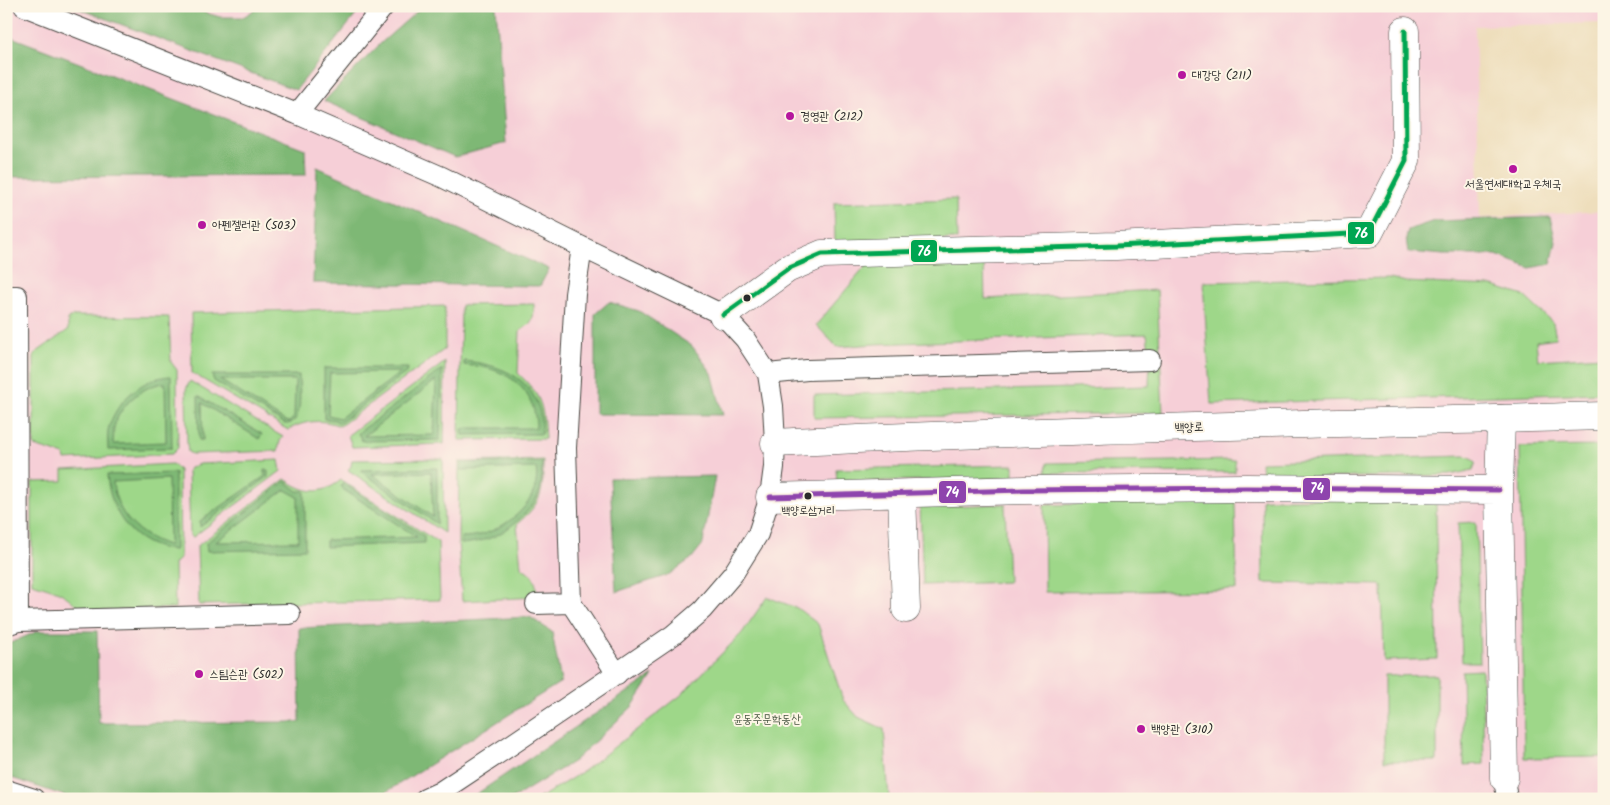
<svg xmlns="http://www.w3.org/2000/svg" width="1610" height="805" font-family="Kalam,'Poor Story',sans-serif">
<rect width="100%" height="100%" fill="#fcf5e5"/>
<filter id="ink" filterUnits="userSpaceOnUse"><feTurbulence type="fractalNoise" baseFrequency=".02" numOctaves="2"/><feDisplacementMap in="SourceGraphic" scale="10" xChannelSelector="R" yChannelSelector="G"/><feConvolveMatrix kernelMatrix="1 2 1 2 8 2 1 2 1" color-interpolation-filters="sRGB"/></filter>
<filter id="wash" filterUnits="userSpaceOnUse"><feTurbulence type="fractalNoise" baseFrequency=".0096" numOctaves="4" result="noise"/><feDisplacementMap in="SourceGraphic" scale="20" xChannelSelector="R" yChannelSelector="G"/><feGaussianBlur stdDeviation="1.12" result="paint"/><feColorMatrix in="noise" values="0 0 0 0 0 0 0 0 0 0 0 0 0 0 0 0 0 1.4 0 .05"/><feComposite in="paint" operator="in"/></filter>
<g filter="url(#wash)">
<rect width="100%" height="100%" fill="#eedebc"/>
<path fill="#f6cfd7" d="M6,6H1604V23L1475,26L1480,218L1604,211V799H6Z"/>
<path fill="#9ed789" stroke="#64815a" d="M956,199L957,239L835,242L834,203Z
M984,261L985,299L1157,290L1163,413L814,418V395L1149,386L1150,360L1147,334L875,344L837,347L816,325L867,265Z
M1390,278L1406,282L1493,286L1524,296L1553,323L1556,338L1536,341L1538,360L1602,356L1603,393L1211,404L1203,282Z
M534,304C534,319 533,323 520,331L518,373C543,398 543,405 545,439L459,440L461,305Z
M445,306V349L340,426C323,419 305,420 288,430L192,373L191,313Z
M73,316L169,317L171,362L177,370L178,448L172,454L65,460L64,455L34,446V354L68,330V320Z
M445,362L444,444L352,447L348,435Z
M190,381L283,437L280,441L278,451L192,454L188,452L187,444L186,389Z
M1604,446V757L1524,758L1520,447Z
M1464,456L1470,457L1476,462L1473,470L1450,475L1262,479L1261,462Z
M443,459L444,533L348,470L351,466L352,460Z
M279,460L281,471L193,537L190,536L188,471L190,468L199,464Z
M543,460C543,494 543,501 517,524L521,567C536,576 536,581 537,597L462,601L458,541L459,462Z
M1235,460V472L1046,473L1047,463Z
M172,464L179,470L180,558L174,564L175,608L82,612C66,592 55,590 32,583V482L63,481V470Z
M1014,465V478L837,482L836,469Z
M285,479C305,493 321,496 341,480L438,542L440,600L199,605L197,546Z
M1262,499H1436L1437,659L1384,661L1382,585L1263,583Z
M1235,501L1237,590L1045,592L1044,505Z
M1005,504L1008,582L923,585L920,507Z
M1476,522L1480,662H1462L1458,523Z
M767,597L797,608L818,624L843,700L858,717L884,729L889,799H538L582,772L680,696L742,633Z
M1482,670L1484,764L1464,765L1462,671Z
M1437,675V761H1384V676Z"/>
<path fill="#7eb875" stroke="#547250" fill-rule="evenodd" d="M72,6H190L193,9L220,17H243L261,6H363L296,90Z
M423,6H496L506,143L455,157L324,101L381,43Z
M6,35L305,149L306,175L6,177Z
M317,167L549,269L540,286L313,283Z
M1550,217L1556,242L1551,264L1530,268L1496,255H1444L1408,252L1406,239L1408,230L1434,221Z
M609,302L639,311L692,346L712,373L723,415L595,414V314Z
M464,361C497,364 530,375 540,411C542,418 541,427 542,434L463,435L462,429L468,428H536C536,397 518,376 487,368C480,366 472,366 464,365Z
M324,368H408V371L340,423L334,420L324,419ZM401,372L340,418L328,415L330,373Z
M442,369L440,440L362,441L358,433ZM436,381L434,435L364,436L435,381Z
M212,375H299C299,389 305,425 285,424L222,386L214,381ZM220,380H295L294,417L289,422L285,421Z
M171,376L172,448L108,450C108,444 107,436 108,430C115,402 142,377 171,376ZM165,383L166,442L113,444C114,438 113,430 115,424C122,403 144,385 165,383Z
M198,396L262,434L259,439L202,403L203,440H199Z
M542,462C542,472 542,483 539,493C534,509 510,529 495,536C484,541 473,543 461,544V537C467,537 474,536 480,535C509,527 542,500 536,468L461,470V463Z
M437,468V524L362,472V470ZM431,472L433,517L372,474Z
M265,470H268V477L200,527V521L265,476Z
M175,473V550C134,548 110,514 107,475ZM168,479L169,545H168C139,536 116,515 113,482Z
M715,476L703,544L691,559L668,575L616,592L610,478Z
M285,481L298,491H305V549L207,551L206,543ZM285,490L298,497V541L216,542Z
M343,483L424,536V543L326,547V540L417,537L344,490L341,487Z
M530,617L552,632L561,682L375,799H74L6,776V645L38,631H97L99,723L300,722L299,628Z
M653,675L632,707L574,761L512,799H469Z"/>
</g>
<g filter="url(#ink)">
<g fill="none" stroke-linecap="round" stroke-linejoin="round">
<defs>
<path id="service" d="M24,6L297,114L442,177L582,247L723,315L745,339L768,374L773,406L775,443L774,467L770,497L758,534L733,574L702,610L673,635L514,743L440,792L425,799
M297,114L384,6
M582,247L575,294L566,448L571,603L617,674
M6,296H17L18,621
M768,374L807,370L1150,360
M536,604L571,603
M6,625L18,621L290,614
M1504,778L1507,799
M6,790L34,799"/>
<path id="pedestrian" d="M775,443C1051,429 1327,424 1604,416"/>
<path id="minor" d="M723,315L787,269L822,254L1116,246L1369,233L1406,161L1405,31
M1501,419L1499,490L1504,778
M902,494L906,609
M770,497L1024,490L1246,488L1499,490"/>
</defs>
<use href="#service" stroke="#484641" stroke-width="22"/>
<use href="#pedestrian" stroke="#484641" stroke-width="29"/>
<use href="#minor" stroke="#484641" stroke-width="29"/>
<use href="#service" stroke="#fff" stroke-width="20"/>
<use href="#pedestrian" stroke="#fff" stroke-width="28"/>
<use href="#minor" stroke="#fff" stroke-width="28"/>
<defs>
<path id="bus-1" d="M723,315L787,269L822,254L1116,246L1369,233L1406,161L1405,31"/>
<path id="bus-2" d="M770,497L1024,490L1246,488L1499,490"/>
</defs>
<use href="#bus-1" stroke="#fcf5e5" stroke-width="9"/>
<use href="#bus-2" stroke="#fcf5e5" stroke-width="9"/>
<use href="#bus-1" stroke="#00a651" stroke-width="5"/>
<use href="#bus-2" stroke="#8e44ad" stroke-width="5"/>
</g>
</g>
<g fill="#b5179e" stroke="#fcf5e5" stroke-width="2">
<circle cx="1182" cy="75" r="5"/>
<circle cx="790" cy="116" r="5"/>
<circle cx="1513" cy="169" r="5"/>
<circle cx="202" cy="225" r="5"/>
<circle cx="199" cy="674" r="5"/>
<circle cx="1141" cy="729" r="5"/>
</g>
<g fill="#2b2b2b" stroke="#fcf5e5" stroke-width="2">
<circle cx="747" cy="298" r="4.5"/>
<circle cx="808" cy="496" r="4.5"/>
</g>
<g text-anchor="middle" stroke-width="4" stroke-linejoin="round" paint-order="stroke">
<g font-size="11" fill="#2b2b2b" stroke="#fcf5e5">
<text x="808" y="514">백양로삼거리</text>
</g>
<g font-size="12" fill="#2b2b2b" stroke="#fcf5e5" text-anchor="start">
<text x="1192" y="79">대강당 (211)</text>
<text x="800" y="120">경영관 (212)</text>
<text x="1513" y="188" text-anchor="middle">서울연세대학교우체국</text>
<text x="212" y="229">아펜젤러관 (503)</text>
<text x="209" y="678">스팀슨관 (502)</text>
<text x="1151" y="733">백양관 (310)</text>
</g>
<g font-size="12" fill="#2b2b2b" stroke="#fcf5e5">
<text transform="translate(1189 427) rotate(-2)" y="4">백양로</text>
</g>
<g font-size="12" fill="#485642" stroke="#fcf5e5">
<text x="767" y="723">윤동주문학동산</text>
</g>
</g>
<g stroke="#fcf5e5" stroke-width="2">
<rect x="1347" y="221" width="28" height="24" rx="5" fill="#00a651"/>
<rect x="910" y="239" width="28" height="24" rx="5" fill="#00a651"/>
<rect x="1302" y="477" width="29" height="24" rx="5" fill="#8e44ad"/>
<rect x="938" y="480" width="29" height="24" rx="5" fill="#8e44ad"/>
</g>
<g font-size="14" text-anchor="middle" font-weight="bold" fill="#fff">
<text x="1361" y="238">76</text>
<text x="924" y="256">76</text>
<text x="1317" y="493">74</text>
<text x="952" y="497">74</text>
</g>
<rect width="1610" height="805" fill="none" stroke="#fcf5e5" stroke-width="25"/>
</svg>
